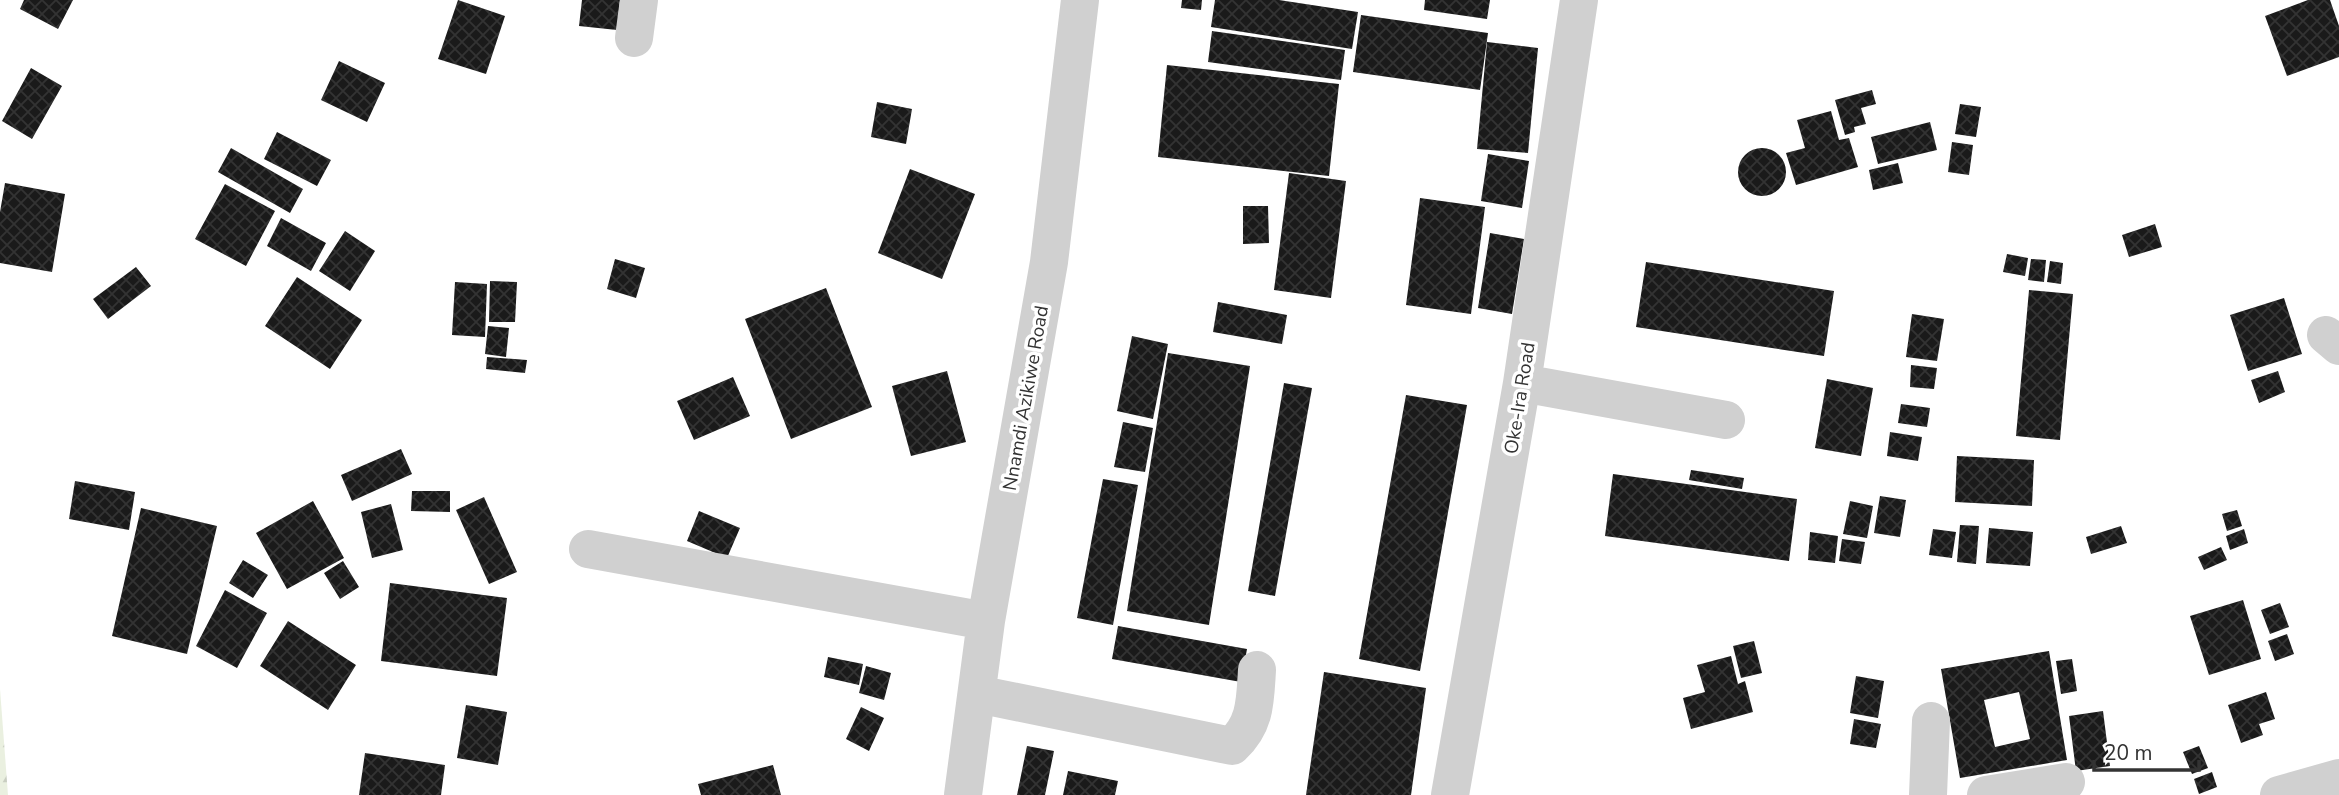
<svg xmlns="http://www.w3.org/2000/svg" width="2339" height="795" font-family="'Nunito Sans',sans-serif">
<defs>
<pattern id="forest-firs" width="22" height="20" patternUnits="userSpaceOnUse" patternTransform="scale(1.75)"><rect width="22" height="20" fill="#eaf0e0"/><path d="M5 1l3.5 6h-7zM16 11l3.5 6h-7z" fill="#c9cec1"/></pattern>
<pattern id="building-cross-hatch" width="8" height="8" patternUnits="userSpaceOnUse" patternTransform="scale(1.75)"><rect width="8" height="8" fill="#1a1a1a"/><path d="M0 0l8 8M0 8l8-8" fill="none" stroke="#333"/></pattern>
</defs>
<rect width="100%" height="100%" fill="#fff"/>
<path fill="url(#forest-firs)" d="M0,689L8,795H0Z"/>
<path fill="url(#building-cross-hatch)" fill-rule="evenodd" d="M24,0H73L58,29L20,9Z
M458,0L505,16L486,74L438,59Z
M582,0H620L617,30L579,26Z
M1182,0H1202L1201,10L1181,8Z
M1215,0H1279L1358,12L1352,49L1211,27Z
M1425,0H1490L1487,19L1424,10Z
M2308,0H2330L2339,26V57L2287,76L2265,16Z
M1361,15L1488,33L1480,90L1353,72Z
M1212,31L1345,50L1341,80L1208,62Z
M1487,42L1538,48L1528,153L1477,149Z
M339,61L385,83L367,122L321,100Z
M1167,65L1339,84L1329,176L1158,157Z
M31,68L62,86L32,139L2,121Z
M1872,90L1876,104L1861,108L1866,124L1854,127L1855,132L1845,135L1835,100Z
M877,102L912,109L906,144L871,137Z
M1960,104L1981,107L1976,137L1955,134Z
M1831,111L1839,140L1849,138L1858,167L1796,185L1786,153L1805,148L1797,120Z
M1930,122L1937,150L1878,164L1871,137Z
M277,132L331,160L317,186L264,159Z
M1952,142L1973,145L1969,175L1948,172Z
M1738 172a24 24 0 1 1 48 0a24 24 0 1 1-48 0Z
M231,148L303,189L290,213L218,172Z
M1488,154L1529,161L1522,208L1481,201Z
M1898,163L1903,183L1873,190L1869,170Z
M910,169L975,194L942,279L878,253Z
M1289,173L1346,181L1331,298L1274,290Z
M5,183L65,194L52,272L0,263V212Z
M225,184L275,211L246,266L195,239Z
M1420,198L1485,207L1471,314L1406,305Z
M1243,206H1268L1269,243L1243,244Z
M281,218L326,243L311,271L267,246Z
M2155,224L2162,247L2129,257L2122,235Z
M345,231L375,251L350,291L319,271Z
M1490,233L1524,239L1512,314L1478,308Z
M2007,254L2028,258L2025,276L2003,272Z
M615,259L645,268L636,298L607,289Z
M2031,259L2046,260L2044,282L2028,280Z
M2050,261L2063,263L2061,284L2047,282Z
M1646,262L1834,291L1824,356L1636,327Z
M136,267L151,286L108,319L93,299Z
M297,277L362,320L330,369L265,326Z
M490,281L517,282L515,322H489Z
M455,282L487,284L485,337L452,335Z
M826,288L872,407L791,439L745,319Z
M2029,290L2073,294L2060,440L2016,436Z
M2284,298L2302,354L2248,371L2230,315Z
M1218,302L1287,315L1282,344L1213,332Z
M1912,314L1944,319L1937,361L1906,357Z
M488,326L509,328L506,357L485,354Z
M1132,336L1168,344L1153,419L1117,411Z
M1168,353L1250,366L1209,625L1127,611Z
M487,357L527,360L525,373L486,369Z
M1911,365L1937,368L1934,389L1910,387Z
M947,371L966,442L911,456L892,386Z
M2278,371L2285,392L2259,403L2251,380Z
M733,377L750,416L694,440L677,401Z
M1827,379L1873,388L1861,456L1815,448Z
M1284,383L1312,388L1275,596L1248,591Z
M1406,395L1467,405L1420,671L1359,659Z
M1901,404L1930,408L1927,427L1898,423Z
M1123,422L1153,428L1145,472L1114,467Z
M1890,432L1922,437L1918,461L1887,456Z
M401,449L412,474L352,501L341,475Z
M1957,456L2034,460L2032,506L1955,502Z
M1691,470L1744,478L1742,489L1689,480Z
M1613,474L1797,499L1789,561L1605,536Z
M1103,479L1138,485L1113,625L1077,618Z
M75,481L135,492L129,530L69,519Z
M412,491H450V512L411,511Z
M1880,496L1906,500L1900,537L1874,533Z
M484,497L517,572L489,584L456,510Z
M313,501L344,558L287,589L256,533Z
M1850,501L1873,506L1867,538L1843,534Z
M391,504L403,550L372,558L361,512Z
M141,508L217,526L187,654L112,636Z
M2237,510L2242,526L2227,531L2222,514Z
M699,511L740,528L727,558L687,541Z
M1960,525L1979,526L1976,564L1957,562Z
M2121,526L2127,543L2091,554L2086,537Z
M1989,528L2033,532L2030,566L1986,563Z
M1933,529L1956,532L1952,558L1929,555Z
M2244,529L2248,543L2230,550L2226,536Z
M1810,532L1838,536L1835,563L1808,560Z
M1842,539L1865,542L1861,564L1839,561Z
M2221,547L2227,560L2204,570L2198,557Z
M243,560L268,575L253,598L229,583Z
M343,561L359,587L340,599L324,573Z
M390,583L507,598L497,676L381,661Z
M225,590L267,613L237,668L196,646Z
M2243,600L2261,659L2209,675L2190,616Z
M2280,603L2289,627L2270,634L2261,610Z
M288,621L356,665L328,710L260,666Z
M1118,626L1247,649L1241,682L1112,659Z
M2287,634L2294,654L2275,661L2268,641Z
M1754,641L1762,673L1741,678L1733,646Z
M2049,651L2067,760L1960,778L1941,669ZM2019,692L2030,739L1995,747L1984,700Z
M1731,656L1738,684L1745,681L1753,712L1691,729L1683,698L1705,692L1697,665Z
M828,657L863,664L859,685L824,677Z
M2072,659L2077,691L2061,694L2056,661Z
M866,666L891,673L884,700L859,693Z
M1324,672L1426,688L1411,795H1306Z
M1856,676L1884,681L1878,718L1850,713Z
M2266,692L2275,719L2259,724L2263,735L2241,743L2228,705Z
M466,705L507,712L498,765L457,758Z
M861,707L884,718L869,751L846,739Z
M2103,711L2110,766L2076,771L2069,716Z
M1854,719L1881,724L1876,748L1850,744Z
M1027,746L1054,751L1045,795H1017Z
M2199,746L2208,768L2192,774L2183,752Z
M365,753L445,765L441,795H359Z
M773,765L781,795H701L698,784Z
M1068,771L1118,781L1115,795H1063Z
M2212,772L2217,787L2199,794L2194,779Z"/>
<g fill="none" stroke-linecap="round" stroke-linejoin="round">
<path stroke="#d0d0d0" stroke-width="38" d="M634,38L639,0
M2326,335L2339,346
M1522,383L1726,420
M588,549L986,621
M977,694L1232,746C1256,724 1255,701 1257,670
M963,795L986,621L1049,262L1080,0
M1450,795L1522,383L1579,0
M1928,795L1931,721
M1986,795L2066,782
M2279,795L2339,778"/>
</g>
<g text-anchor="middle" stroke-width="7" stroke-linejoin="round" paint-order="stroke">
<g font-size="19" fill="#333" stroke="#fff">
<text transform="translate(1025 398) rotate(-80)" y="7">Nnamdi Azikiwe Road</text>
<text transform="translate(1519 398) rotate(-81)" y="7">Oke-Ira Road</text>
</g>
</g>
<path d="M2094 760v10h105v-10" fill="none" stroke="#333333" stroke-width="3.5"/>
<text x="2104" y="760" font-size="21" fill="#333333" stroke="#ffffff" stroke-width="5" paint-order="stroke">20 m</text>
</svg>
